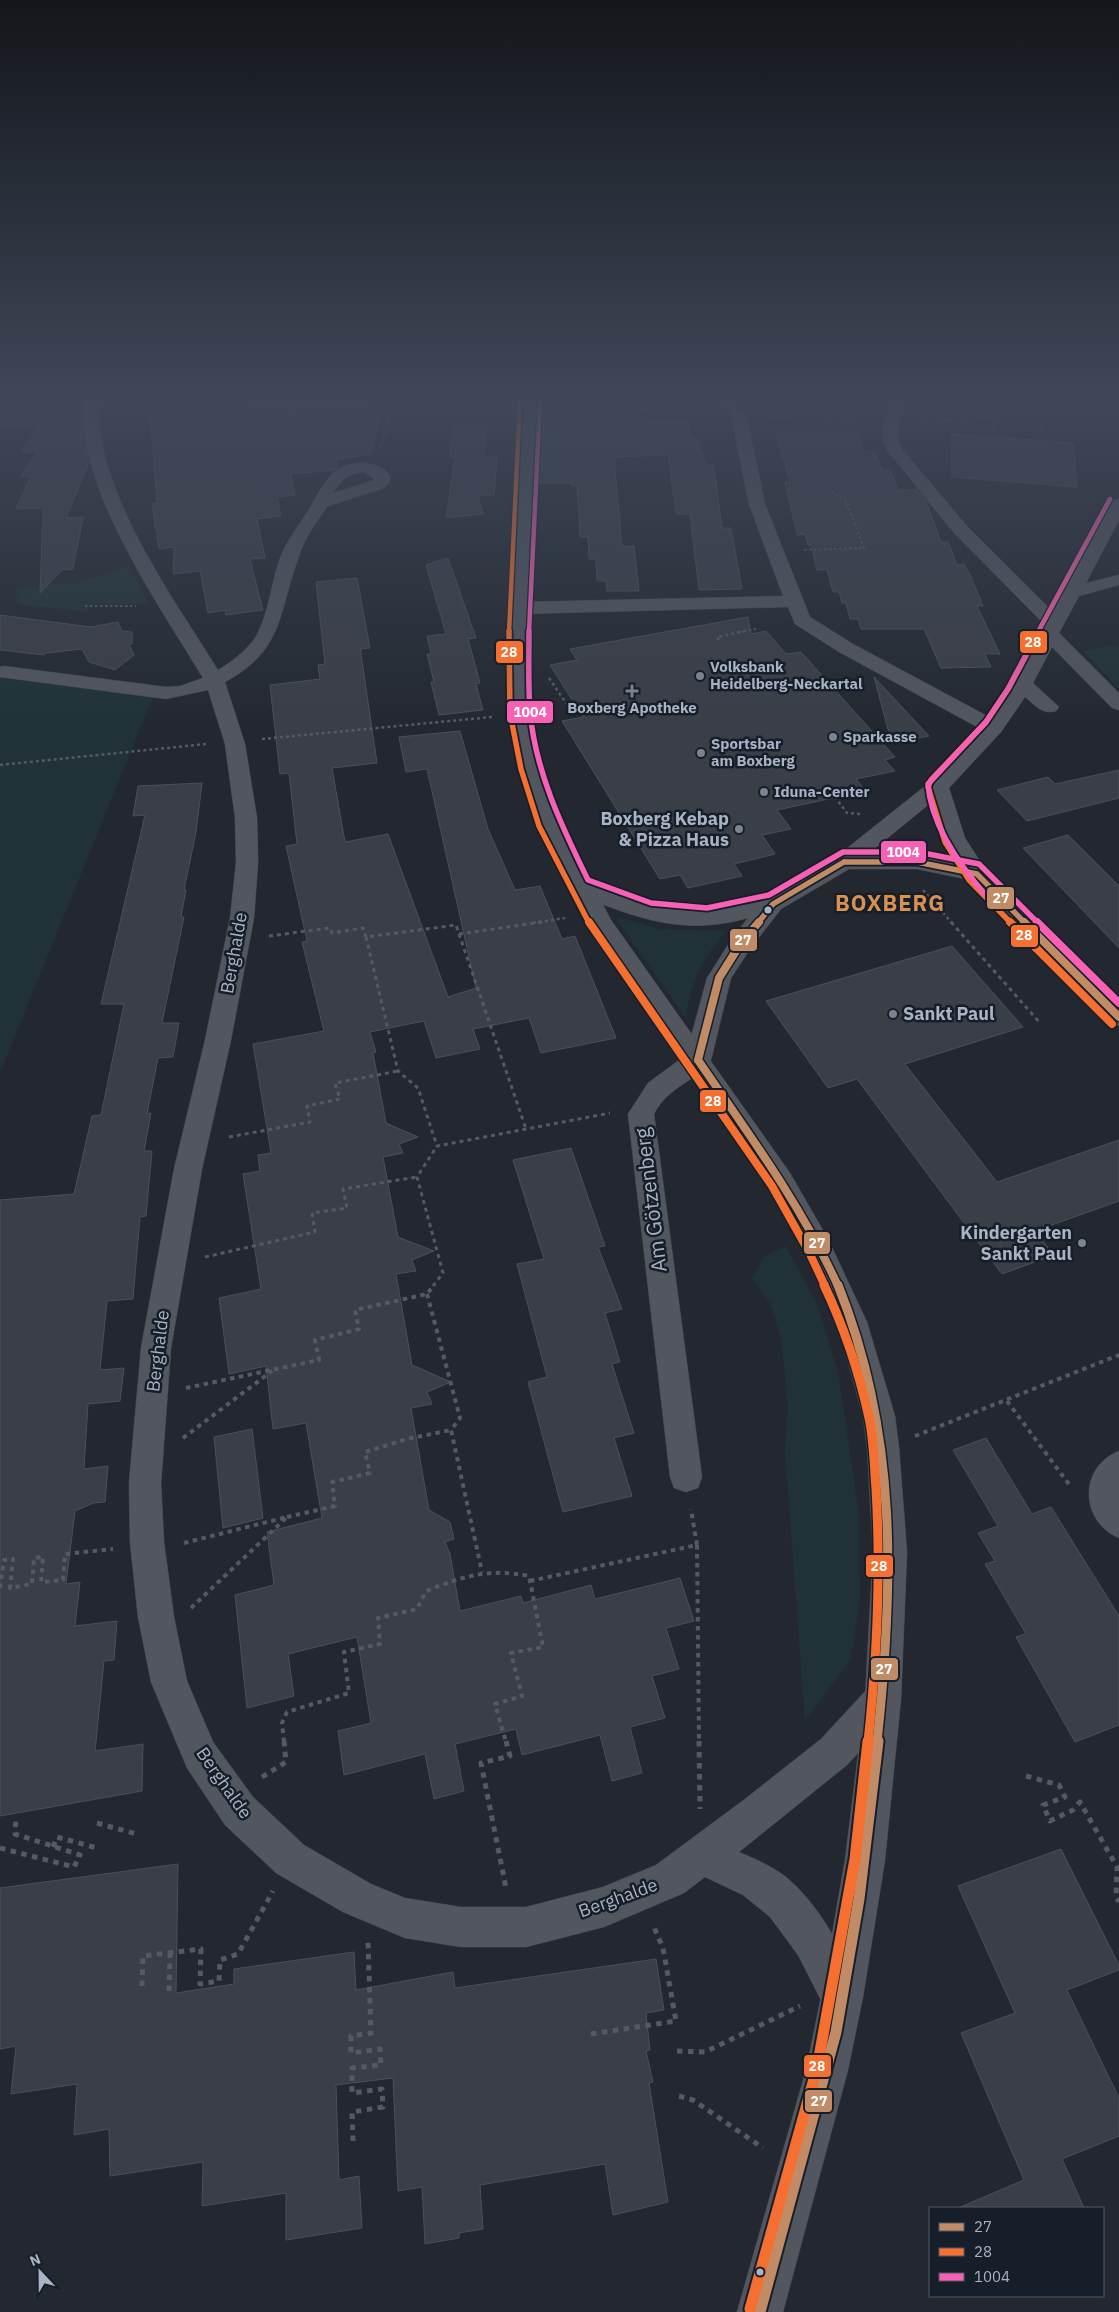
<svg xmlns="http://www.w3.org/2000/svg" width="1119" height="2312" font-family="'IBM Plex Sans',sans-serif">
<rect width="100%" height="100%" fill="#232830"/>
<path fill="#203236" d="M77,411V429H0V413L12,415Z
M129,566L149,604H92L87,612L17,604L16,589L76,583Z
M1119,645V689L1083,651Z
M0,678L153,697L0,1073Z
M619,918L662,929L726,931C704,957 690,982 687,1015L684,1016L617,920Z
M786,1246L818,1306L838,1372L859,1515L860,1601L850,1661L805,1720L785,1451L788,1404L781,1339L771,1305L752,1278L765,1256Z"/>
<path fill="#3a3e47" stroke="#4a5058" d="M262,400H372L369,413H381L371,453L336,460L337,468L334,470L291,474L295,495L277,497L281,516L257,519L265,558L250,559L263,610L226,615L225,610L208,613L200,571L173,574L174,547L159,549L152,504L157,503L150,412L245,405V401Z
M82,409L83,434L89,463L66,518L83,517L73,569L62,570L40,593L43,508L16,509L31,476H21L37,452H21L45,412Z
M688,420L691,438H697L706,464L714,465L722,528H731L742,589L699,590L690,514H676L668,455L614,457L622,546H634L639,591H607L606,581H597L596,559H589L588,537H580L577,486H571V483H539L544,423H654L653,421Z
M454,425L487,426L483,457H497L494,495H478L483,514L446,518L455,457H450Z
M776,433H858L864,452H875L882,470H890L898,490H917L926,501L941,542H948L957,565L964,564L971,577L983,606H977L1000,654H985L991,667L941,668L924,629H861L858,619H850L846,603H842L839,592H833L827,570H817L811,545H808L805,534L797,535L785,482H790Z
M951,434L1073,443L1077,487L952,477Z
M448,558L476,638L468,639L480,683L476,684L483,710L439,715L431,682H434L427,654H431L427,636L446,634L426,565Z
M357,578L370,648L361,649V654L377,763L332,768L345,842L388,834L448,997L476,988L427,769L406,772L399,737L460,731L488,829L515,890L540,886L562,939L575,936L616,1038L541,1053L529,1018L473,1029L480,1049L436,1058L424,1021L370,1032L376,1052L373,1053L386,1123L418,1137L399,1144L403,1153L383,1157L398,1237L434,1251L412,1260L416,1271L396,1274L412,1365L451,1382L427,1392L432,1404L411,1408L429,1510L450,1522L454,1539L445,1542L450,1554L460,1611L521,1596L523,1603L591,1585L595,1599L680,1578L694,1621L666,1628L679,1669L652,1676L665,1718L630,1727L642,1773L612,1781L600,1735L522,1755L516,1729L455,1744L464,1791L434,1799L425,1754L344,1775L338,1731L371,1723L357,1637L288,1654L294,1696L247,1708L235,1595L274,1585L267,1532L322,1518L306,1423L273,1429L266,1366L229,1374L219,1298L261,1289L243,1174L260,1171L258,1155L271,1153L253,1044L324,1031L302,942L307,941L286,846L297,844L289,773L280,774L270,685L320,679L318,665L325,664L316,582Z
M0,615L91,627L118,622L122,631L132,632V644H129L134,655L115,670L89,662L82,649L46,653L44,655L0,650Z
M748,617L751,634L766,631L786,654L801,652L895,757L885,760L895,771L856,779L866,791L777,810L791,829L762,835L775,854L734,864L742,876L688,888L680,875L660,879L562,721L583,717L550,665L577,660L570,649Z
M874,677L929,736L892,744Z
M1119,770V798L1027,821L997,790L1048,777L1055,784Z
M202,783L196,832L184,890H186L181,917H184L162,1023H179L173,1057L158,1058L147,1114L151,1113L144,1151H152L146,1216L140,1217L133,1299L107,1301L100,1370L124,1368L120,1401L88,1404L84,1469L108,1466L105,1502L93,1503L75,1511L66,1584L80,1582L75,1626L117,1621L114,1660L104,1661L95,1751L143,1744L142,1791L0,1816V1200L74,1194L92,1116L101,1115L124,1004H101L145,815L133,816L138,786Z
M1068,835L1119,886V948L1023,848Z
M952,946L1023,1027L905,1064L997,1182L1119,1140V1201L1035,1231L1054,1255L1002,1274L857,1079L828,1088L766,1001Z
M571,1148L605,1246L598,1247L622,1309L605,1313L620,1362L612,1364L634,1433L614,1438L632,1496L563,1512L528,1382L547,1377L517,1264L544,1259L513,1160Z
M252,1429L263,1518L223,1528L214,1437Z
M986,1438L1032,1514L1051,1507L1119,1616V1725L1075,1742L1016,1637L1026,1634L985,1564L995,1561L978,1533L998,1526L953,1450Z
M1061,1849L1119,1965V1970L1067,1990L1119,2098V2136L1062,2159L1084,2208H958L1024,2180L961,2033L1015,2013L958,1886Z
M178,1864L176,1993L234,1984V1969L354,1952L356,1990L453,1972L455,1988L656,1959L664,2010L646,2013L650,2050L646,2051L653,2082L649,2083L668,2202L613,2215L605,2164L480,2185L483,2229L459,2233V2238L425,2244L422,2187L398,2191L393,2078L336,2085L339,2180L359,2176L362,2228L286,2240V2193L202,2206L203,2162L110,2176L109,2129L74,2135L77,2084L11,2094L16,2046L0,2049V1888Z"/>
<g fill="none" stroke-linecap="round" stroke-linejoin="round">
<defs>
<path id="service" d="M723,400H734L732,403L742,414V418H736L723,404Z"/>
<path id="minor" d="M84,400H100C91,485 174,599 218,670C231,662 246,651 255,638C269,614 271,583 280,558C288,537 303,521 313,502C325,482 333,464 360,463C370,462 384,467 390,476V482L382,489L328,506C316,522 304,539 298,559C278,614 284,650 225,682L245,744L257,818L258,863L254,918L231,1040L202,1169L171,1348L161,1483L164,1542L174,1617L187,1681L213,1742L253,1797L304,1845L371,1884L405,1898L461,1907H526L603,1887L656,1865L745,1799L821,1739L870,1686L883,1681L896,1686L901,1699L896,1712L847,1765L739,1852C755,1859 772,1866 786,1877C821,1906 846,1956 863,1997L857,2012L842,2018L827,2012L798,1955L770,1917L743,1895L705,1877L684,1893L604,1927L526,1947H461L405,1938L343,1912L276,1873L225,1825L187,1768L151,1682L138,1617L130,1542L129,1483L141,1348L174,1169L205,1040L230,918L236,863L235,818L225,744L208,690L166,699L0,677V667L4,666L166,687L180,686L203,678C159,605 75,486 84,400ZM363,472L374,478V480L333,493C340,481 349,473 363,472Z
M894,400H910C900,416 893,430 902,449L966,525L1052,611L1111,504L1113,500L1119,499V520L1086,583L1119,575V585L1079,596L1059,633L1119,693V710L1112,708L1052,647L1033,683L1059,707L1056,711C1042,715 1035,705 1025,697L1001,732L949,788L965,838L985,869L1119,1002V1026L1110,1023L970,880L917,869H849L781,909L750,949L731,978L711,1060C699,1080 668,1086 654,1114L702,1477L698,1488L686,1492L674,1488L670,1477L628,1114L648,1083L686,1055L707,978L733,937L748,918C681,937 635,917 573,893L569,888L573,883L581,881L652,906L675,909L708,910L736,906L765,899L836,857L930,782L981,729L839,652L795,624L788,607L519,614L512,612L510,608L512,604L519,602L783,596L749,504L731,416L739,411L747,416L765,504L810,617L853,644L991,718L1007,694L1045,625L954,533L887,450C878,431 884,417 894,400ZM932,802L943,838L959,863L917,855H867Z
M1119,1451V1538C1080,1522 1078,1467 1119,1451Z"/>
<path id="tertiary" d="M522,400H538L528,608L530,713L542,767L560,823L611,920L790,1173L828,1239L867,1322L895,1416L899,1448L907,1552L901,1699L885,1860L863,1997L848,2070L783,2312H737L806,2070L821,1997L845,1860L865,1699L873,1552L867,1448L863,1416L837,1322L805,1251L770,1189L588,922L538,823L520,767L510,713V608Z"/>
</defs>
<use href="#service" stroke="#40444b" stroke-width="2"/>
<use href="#minor" stroke="#40444b" stroke-width="1"/>
<use href="#tertiary" stroke="#40444b" stroke-width="1"/>
<path stroke="#545a62" stroke-width="2" stroke-dasharray="2.5 2.5" stroke-linecap="butt" d="M863,400L870,409
M969,400L1003,415L991,433
M1072,400L1119,404
M555,403L709,414
M119,404L179,400
M0,412L65,410
M486,418L487,400
M767,418H783L811,412L837,422L866,423
M920,423L1054,411L1119,414
M1040,436L1044,422L1062,400
M284,439L300,400
M380,448L395,400
M804,550L864,548L846,501L828,490
M85,606H136
M739,632L756,629"/>
<path stroke="#545a62" stroke-width="2.5" stroke-dasharray="3 3" stroke-linecap="butt" d="M719,640L717,637L745,631
M549,678L572,712L607,706
M262,739L492,717
M0,765L206,744
M835,797L847,813L860,814
M923,890L952,923
M533,923L565,918"/>
<path stroke="#545a62" stroke-width="3" stroke-dasharray="4 4" stroke-linecap="butt" d="M951,922L1040,1023
M459,934L526,1129
M269,936L330,928L332,933L363,928L366,937L456,925L459,934L542,922
M366,937L398,1071L418,1088L437,1146L610,1113
M229,1137L310,1122L307,1106L340,1099L335,1083L398,1071
M205,1257L315,1232L312,1213L347,1208L343,1189L417,1177
M433,1286L443,1273L417,1177L437,1146"/>
<path stroke="#545a62" stroke-width="4" stroke-dasharray="4.5 4.5" stroke-linecap="butt" d="M427,1294L460,1418L451,1430L482,1572
M186,1388L319,1360L315,1340L359,1329L355,1310L427,1294L434,1285
M1007,1401L1071,1487
M915,1436L1119,1355
M183,1438L272,1371
M287,1517L335,1506L332,1482L370,1473L365,1452L407,1439L451,1430
M184,1543L287,1517L191,1608
M697,1545L699,1742
M530,1581L697,1545L691,1509
M0,1588L4,1560L13,1559L10,1588L32,1584L34,1558L43,1557L41,1582L63,1580L65,1554L113,1549
M284,1742L282,1723L287,1712L349,1693L344,1652L380,1644L378,1618L417,1609L426,1591C464,1576 488,1568 529,1576L543,1647L511,1653L522,1696L495,1704L506,1742"/>
<path stroke="#545a62" stroke-width="5" stroke-dasharray="5.5 5.5" stroke-linecap="butt" d="M506,1741L510,1756L481,1763L506,1888
M699,1741L700,1809
M1026,1776L1059,1785L1065,1797L1043,1805L1050,1821L1073,1810L1080,1802L1117,1867L1116,1896L1119,1902
M262,1777L286,1762L284,1741
M97,1823L136,1834
M53,1847L57,1837L97,1848
M0,1848L74,1867L80,1855L15,1834L16,1817
M142,1986L143,1956L201,1949L200,1984L219,1981L220,1960L238,1954L273,1891
M169,1991L170,1953
M591,2034L676,2021L663,1948L653,1925
M677,2051L705,2052L800,2006
M679,2096L693,2100L763,2148
M353,2141L352,2112L383,2107L382,2089L352,2093V2068L381,2065L380,2049L351,2053V2036L371,2033L368,1942"/>
<use href="#service" fill="#52565f" fill-rule="evenodd"/>
<use href="#minor" fill="#52565f" fill-rule="evenodd"/>
<use href="#tertiary" fill="#52565f" fill-rule="evenodd"/>
<defs>
<path id="bus-1-far3" d="M844,862H917L977,874L1025,923
M758,923L773,904L844,862"/>
<path id="bus-1-far2" d="M1024,922L1119,1017
M698,1060C748,1133 801,1205 838,1286
M698,1060L719,978L741,943L759,922"/>
<path id="bus-1-far1" d="M838,1285C898,1434 894,1585 877,1742"/>
<path id="bus-1" d="M760,2312L836,2032L859,1899L878,1741"/>
<path id="bus-2-far4" d="M509,632L520,400
M1038,632L1110,499"/>
<path id="bus-2-far3" d="M509,631L510,713L521,769L539,826L589,923
M1011,923L969,880L945,842L928,787L931,780L986,722L1008,689L1039,631"/>
<path id="bus-2-far2" d="M589,922L772,1186L809,1252L825,1286
M1010,922L1112,1024"/>
<path id="bus-2-far1" d="M824,1285C844,1327 859,1372 869,1418C874,1441 874,1465 876,1489C881,1573 877,1658 868,1742"/>
<path id="bus-2" d="M750,2309L817,2068L855,1859L868,1741"/>
<path id="bus-3-far2" d="M529,632L540,401
M1038,632L1110,499"/>
<path id="bus-3-far1" d="M529,631C529,658 528,685 530,711C535,771 562,827 588,880L651,903L707,908L769,895L843,852H918L979,864L1038,923
M990,900C963,870 931,826 928,784L986,722L1008,689L1039,631"/>
<path id="bus-3" d="M1037,922L1119,1003"/>
</defs>
<use href="#bus-1-far3" stroke="#161e2a" stroke-width="9"/>
<use href="#bus-1-far2" stroke="#161e2a" stroke-width="11"/>
<use href="#bus-1-far1" stroke="#161e2a" stroke-width="12"/>
<use href="#bus-1" stroke="#161e2a" stroke-width="15"/>
<use href="#bus-2-far4" stroke="#161e2a" stroke-width="7"/>
<use href="#bus-2-far3" stroke="#161e2a" stroke-width="9"/>
<use href="#bus-2-far2" stroke="#161e2a" stroke-width="11"/>
<use href="#bus-2-far1" stroke="#161e2a" stroke-width="12"/>
<use href="#bus-2" stroke="#161e2a" stroke-width="15"/>
<use href="#bus-3-far2" stroke="#161e2a" stroke-width="7"/>
<use href="#bus-3-far1" stroke="#161e2a" stroke-width="9"/>
<use href="#bus-3" stroke="#161e2a" stroke-width="11"/>
<use href="#bus-1-far3" stroke="#c18c65" stroke-width="5.5"/>
<use href="#bus-1-far2" stroke="#c18c65" stroke-width="8"/>
<use href="#bus-1-far1" stroke="#c18c65" stroke-width="9"/>
<use href="#bus-1" stroke="#c18c65" stroke-width="11"/>
<use href="#bus-2-far4" stroke="#f46f30" stroke-width="4.5"/>
<use href="#bus-2-far3" stroke="#f46f30" stroke-width="5.5"/>
<use href="#bus-2-far2" stroke="#f46f30" stroke-width="8"/>
<use href="#bus-2-far1" stroke="#f46f30" stroke-width="9"/>
<use href="#bus-2" stroke="#f46f30" stroke-width="11"/>
<use href="#bus-3-far2" stroke="#f860b3" stroke-width="4.5"/>
<use href="#bus-3-far1" stroke="#f860b3" stroke-width="5.5"/>
<use href="#bus-3" stroke="#f860b3" stroke-width="8"/>
</g>
<linearGradient id="sky" x2="0" y2="1"><stop stop-color="#13161a"/><stop offset="0.55" stop-color="#3f4859"/><stop offset="1" stop-color="#3f4859" stop-opacity="0"/></linearGradient>
<rect width="1119" height="724" fill="url(#sky)"/>
<g fill="#7b8290" stroke="#161e2a" stroke-width="2">
<circle cx="700" cy="676" r="5"/>
<path d="M629.5 683.5h5v5h5v5h-5v5h-5v-5h-5v-5h5z"/>
<circle cx="833" cy="737" r="5"/>
<circle cx="701" cy="753" r="5"/>
<circle cx="764" cy="792" r="5"/>
<circle cx="739" cy="829" r="5"/>
<circle cx="893" cy="1014" r="5"/>
<circle cx="1082" cy="1243" r="5"/>
</g>
<g fill="#aab3c4" stroke="#161e2a" stroke-width="2">
<circle cx="768" cy="910" r="4.5"/>
<circle cx="760" cy="2272" r="4.5"/>
</g>
<g text-anchor="middle" stroke-width="5" stroke-linejoin="round" paint-order="stroke">
<g font-size="15" font-weight="bold" fill="#aab3c4" stroke="#161e2a" text-anchor="start">
<text x="710" y="672">Volksbank<tspan x="710" dy="17">Heidelberg-Neckartal</tspan></text>
<text x="632" y="713" text-anchor="middle">Boxberg Apotheke</text>
<text x="843" y="742">Sparkasse</text>
<text x="711" y="749">Sportsbar<tspan x="711" dy="17">am Boxberg</tspan></text>
<text x="774" y="797">Iduna-Center</text>
</g>
<g font-size="18" font-weight="bold" fill="#aab3c4" stroke="#161e2a" text-anchor="end">
<text x="729" y="825">Boxberg Kebap<tspan x="729" dy="21">&amp; Pizza Haus</tspan></text>
<text x="903" y="1020" text-anchor="start">Sankt Paul</text>
<text x="1072" y="1239">Kindergarten<tspan x="1072" dy="21">Sankt Paul</tspan></text>
</g>
<g font-size="18" fill="#aab3c4" stroke="#161e2a">
<text transform="translate(234 953) rotate(-80)" y="6">Berghalde</text>
<text transform="translate(158 1351) rotate(-83)" y="6">Berghalde</text>
<text transform="translate(224 1783) rotate(55)" y="6">Berghalde</text>
<text transform="translate(618 1898) rotate(-20)" y="6">Berghalde</text>
</g>
<g font-size="21" fill="#aab3c4" stroke="#161e2a">
<text transform="translate(651 1200) rotate(-97)" y="7">Am Götzenberg</text>
</g>
<g font-size="22" font-weight="bold" letter-spacing="1" fill="#da904f" stroke="#161e2a">
<text x="890" y="911">BOXBERG</text>
</g>
</g>
<g stroke="#161e2a" stroke-width="2">
<rect x="1019" y="630" width="29" height="24" rx="5" fill="#f46f30"/>
<rect x="495" y="640" width="29" height="24" rx="5" fill="#f46f30"/>
<rect x="506" y="700" width="48" height="24" rx="5" fill="#f860b3"/>
<rect x="880" y="840" width="47" height="24" rx="5" fill="#f860b3"/>
<rect x="986" y="886" width="29" height="24" rx="5" fill="#c18c65"/>
<rect x="1010" y="924" width="29" height="24" rx="5" fill="#f46f30"/>
<rect x="729" y="928" width="29" height="24" rx="5" fill="#c18c65"/>
<rect x="699" y="1089" width="28" height="24" rx="5" fill="#f46f30"/>
<rect x="803" y="1231" width="28" height="24" rx="5" fill="#c18c65"/>
<rect x="865" y="1554" width="29" height="24" rx="5" fill="#f46f30"/>
<rect x="870" y="1657" width="29" height="24" rx="5" fill="#c18c65"/>
<rect x="803" y="2054" width="29" height="24" rx="5" fill="#f46f30"/>
<rect x="804" y="2089" width="29" height="24" rx="5" fill="#c18c65"/>
</g>
<g font-size="14" text-anchor="middle" font-weight="bold" fill="#fff">
<text x="1033" y="647">28</text>
<text x="509" y="657">28</text>
<text x="530" y="717">1004</text>
<text x="903" y="857">1004</text>
<text x="1001" y="903">27</text>
<text x="1024" y="940">28</text>
<text x="743" y="945">27</text>
<text x="713" y="1106">28</text>
<text x="817" y="1248">27</text>
<text x="879" y="1571">28</text>
<text x="884" y="1674">27</text>
<text x="817" y="2071">28</text>
<text x="819" y="2106">27</text>
</g>
<rect x="929" y="2207" width="175" height="90" fill="#161e2a" stroke="#515a68"/>
<rect x="939" y="2223" width="25" height="8" fill="#c18c65" stroke="#515a68"/>
<text x="974" y="2232" font-size="15" fill="#aab3c4">27</text>
<rect x="939" y="2248" width="25" height="8" fill="#f46f30" stroke="#515a68"/>
<text x="974" y="2257" font-size="15" fill="#aab3c4">28</text>
<rect x="939" y="2273" width="25" height="8" fill="#f860b3" stroke="#515a68"/>
<text x="974" y="2282" font-size="15" fill="#aab3c4">1004</text>
<g transform="translate(40 2272) rotate(338)" stroke="#161e2a" stroke-width="4" paint-order="stroke">
<path d="M0-4L9 19L0 12L-9 19Z" fill="#aab3c4"/>
<text y="-8" font-size="14" font-weight="bold" text-anchor="middle" fill="#aab3c4">N</text>
</g>
</svg>
